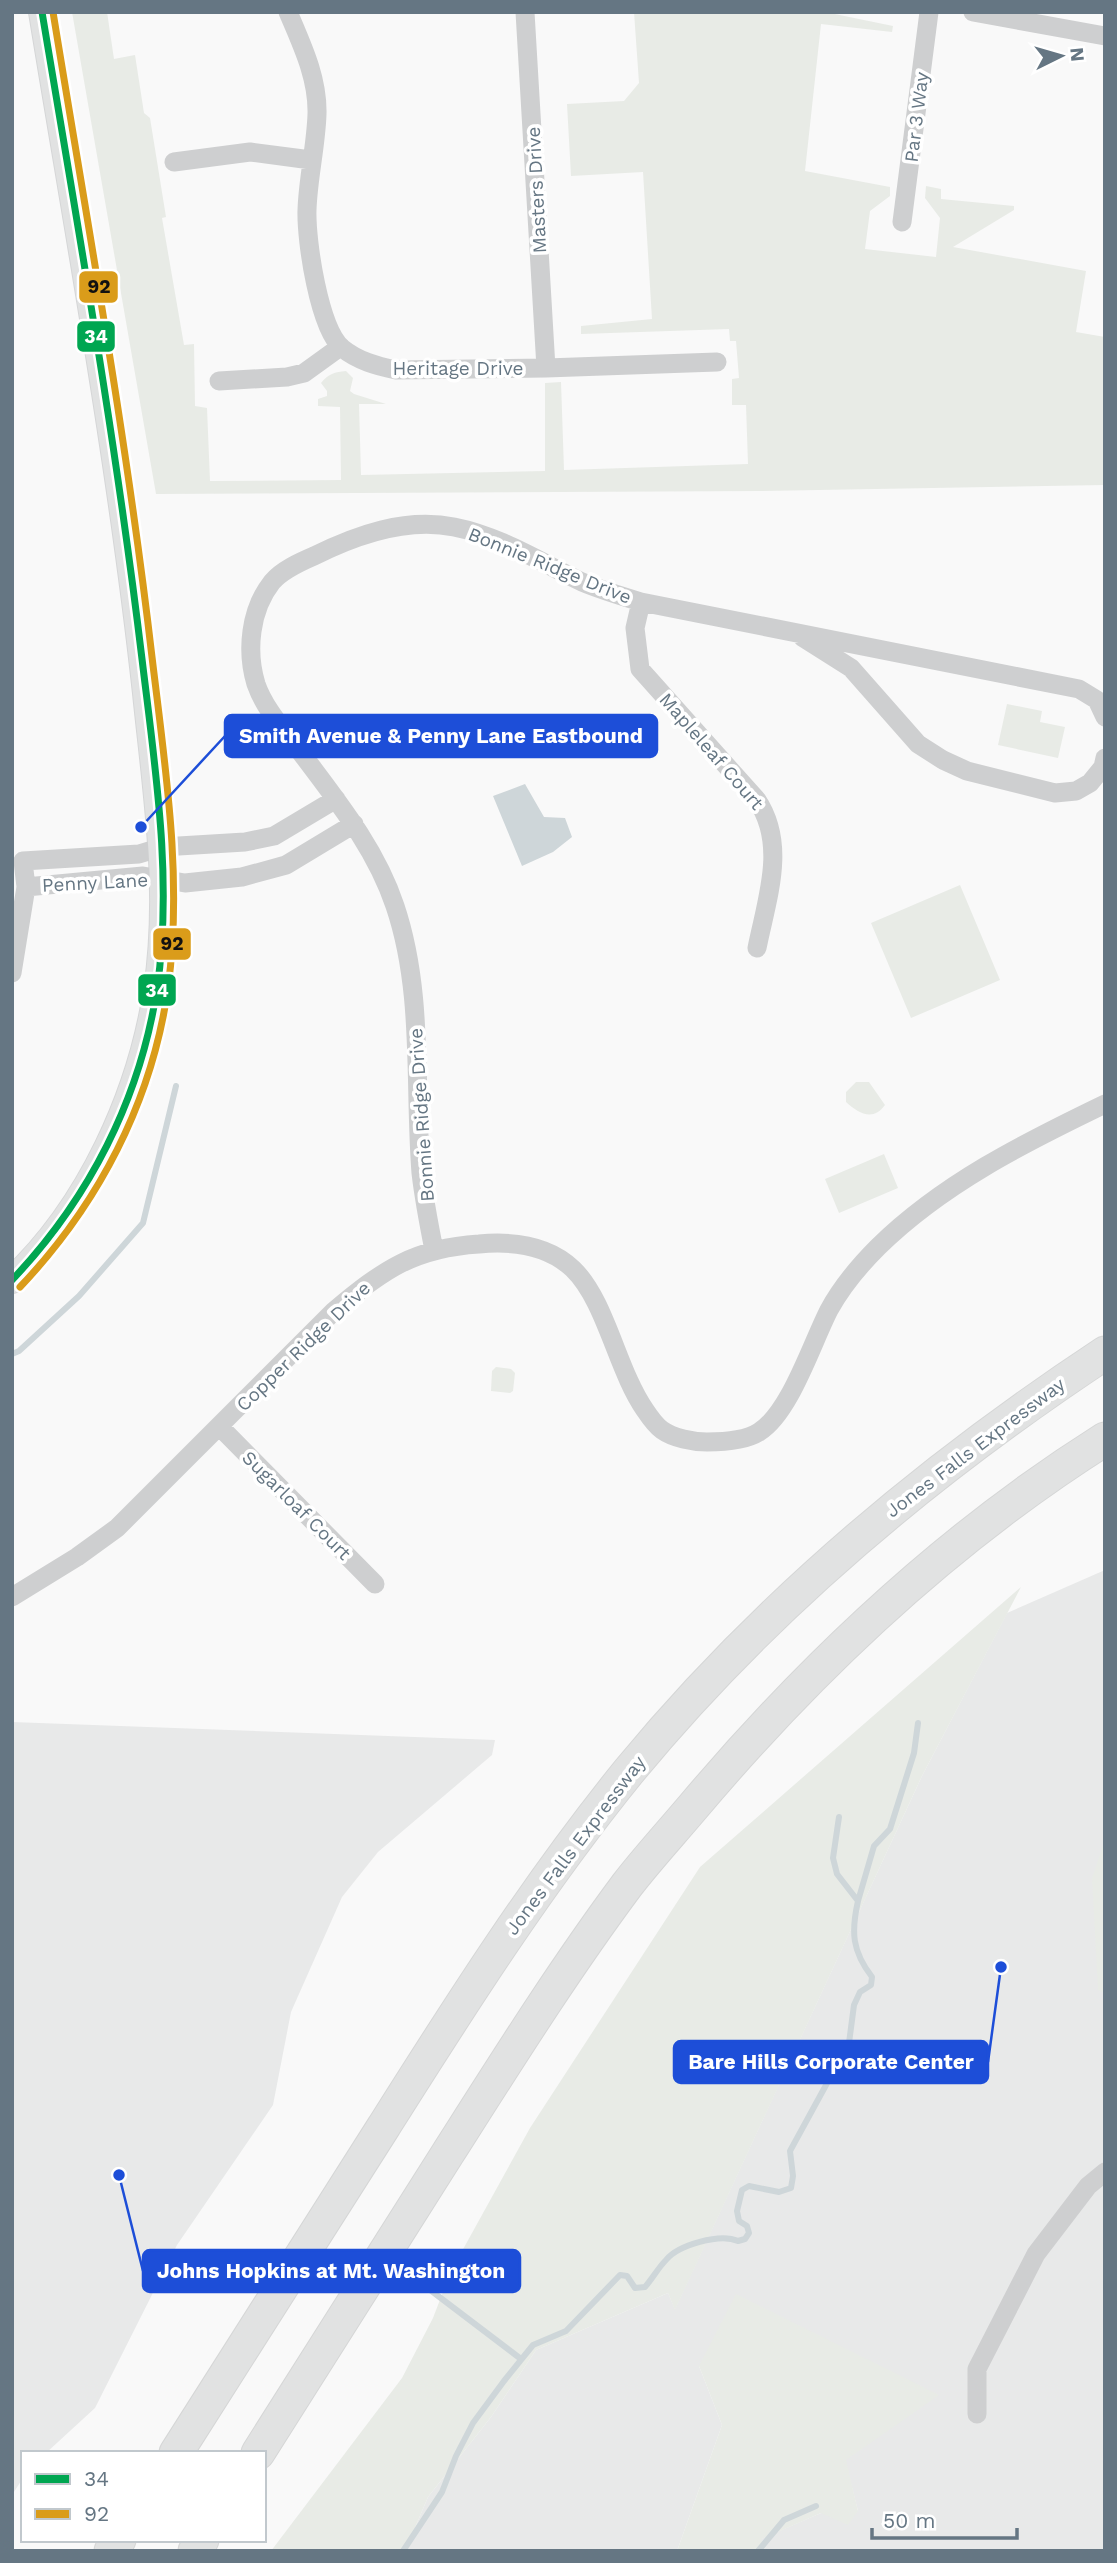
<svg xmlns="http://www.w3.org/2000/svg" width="1117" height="2563" font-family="'Work Sans',sans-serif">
<rect width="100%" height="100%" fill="#f9f9f9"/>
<path fill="#e8e9e9" d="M1105,1570V2551H761V2539L821,2513L858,2511L845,2460L699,2366L722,2425L677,2551H405L428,2497L491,2417L536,2350L668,2293L675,2309L922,1776L1007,1613Z
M12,1722L495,1740L492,1755L378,1852L342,1897L291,2012L273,2105L177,2245L95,2408L46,2453H23V2478L12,2495Z"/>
<path fill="#e8ebe6" d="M72,12H107L114,59L135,55L144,113L150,118L166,217L162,218L184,345L194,344L195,406L207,408L210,481L341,480L340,407L318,406V399L327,396V391L321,383C328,374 335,372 346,371L353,378L350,391L354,394L386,404H359L361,475L545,471V383L561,382L564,470L748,464L746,405H732V379L739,378L736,341H730L729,329L581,334V326L652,319L643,172L571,176L567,104L624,101L639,83L634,12H825L893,26L892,32L821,24L805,171L890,187V196L870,211L865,249L936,257L940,218L925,198L926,186L941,189V199L1014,206V210L953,247L1086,271L1076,332L1105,337V485L761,491L156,494Z
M1007,704L1042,711L1040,722L1065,727L1058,758L998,745Z
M960,885L1000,980L911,1018L871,923Z
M856,1082H869L885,1105C873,1122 858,1113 846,1102V1092Z
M884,1154L898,1188L839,1213L825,1179Z
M496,1367L511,1369L515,1373L513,1391L510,1393L491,1391L492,1371Z
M1021,1587L922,1776L675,2310L668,2293L536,2350L491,2417L428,2497L405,2551H271L402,2378L433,2318L451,2271L530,2128L700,1867Z
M1105,1839V1993L1098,1990L1092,1878Z
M736,2294L939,2395L846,2460L858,2511L848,2525L821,2513L762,2539L761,2551H677L722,2425L699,2366Z"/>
<path fill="#ced6d9" d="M525,784L544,817L565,818L572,837L553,852L522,866L493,796Z"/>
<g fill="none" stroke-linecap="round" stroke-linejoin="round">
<path stroke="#ced6d9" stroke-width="6" d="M12,1354L19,1351L79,1296L143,1223L176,1086
M858,1901L874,1846L890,1829L914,1753L918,1723
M425,2286L521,2359
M403,2551L442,2492L456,2456L473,2423L504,2381L533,2345L566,2331L620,2275L627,2276L635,2288L645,2287C653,2278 658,2268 666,2260C678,2245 720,2233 738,2241L745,2239L749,2233L747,2226L739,2221L737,2211L742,2190L749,2186L779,2192L791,2188L793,2176L790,2151L849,2043L854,2005L860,1992L871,1985L872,1977C852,1951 851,1932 858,1901L837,1874L833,1858L839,1817
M758,2551L784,2520L816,2506"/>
<defs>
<path id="secondary" d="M12,1280C90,1207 141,1094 157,989C172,890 156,791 146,693C121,465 79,238 42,12"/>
<path id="motorway" d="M176,2453C246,2344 315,2235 384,2126C461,2004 538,1883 629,1771C764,1607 928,1470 1105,1353
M258,2453C321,2353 385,2253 448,2153C506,2062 563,1971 627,1885C647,1859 670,1834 692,1808C811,1667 948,1538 1105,1439
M111,2551L119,2540
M195,2551L202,2540"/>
</defs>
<use href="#secondary" stroke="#d5d6d7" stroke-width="28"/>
<use href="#motorway" stroke="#d5d6d6" stroke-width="35"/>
<path stroke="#cecfd0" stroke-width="19" d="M288,12C302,45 318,78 317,114C316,146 308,178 307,210C306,241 319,328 342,348C358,361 377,366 396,370L546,368L717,362
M525,12L546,368
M973,12L1105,36
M174,162L250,152L311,160
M902,222L929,12
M219,381L287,377L304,373L340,347
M641,602L635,628L640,669L757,800C787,845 767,898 757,948
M802,637L851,668L918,744L943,760L967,771L1055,793L1076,791L1090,783L1103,767L1105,758
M26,887L143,876L185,883L242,877L286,865L354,824
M12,973L26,887L23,861L139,854L162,847L245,842L274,836L336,799
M434,1250C429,1225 424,1199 421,1173C414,1084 424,992 395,906C376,849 338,802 302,754C286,732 265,710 256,684C246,651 250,610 272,582C282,570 300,562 314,556C356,535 406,517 454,527C500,536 540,562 582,582C601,590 621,596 641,602L1079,689L1097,700L1105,717
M220,1427L375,1584
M12,1597L77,1557L117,1528L334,1311C383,1270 414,1248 479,1244C512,1241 548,1245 573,1269C606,1301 617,1370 645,1410C649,1416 655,1425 662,1430C673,1438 693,1442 707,1442C723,1442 745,1441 759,1432C790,1413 812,1343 829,1310C842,1286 859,1266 878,1247C942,1184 1024,1143 1105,1104
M977,2414V2369L1036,2254L1088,2186L1105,2172"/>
<use href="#secondary" stroke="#e1e2e2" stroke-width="26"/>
<use href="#motorway" stroke="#e1e2e2" stroke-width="33"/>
<defs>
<path id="bus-1" d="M12,1280C89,1199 140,1099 157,989C173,880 155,767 142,659C116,442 78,228 42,12"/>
<path id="bus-2" d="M20,1287C98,1205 152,1102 168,988C183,878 165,766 152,657C127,441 88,227 53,12"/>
</defs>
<use href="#bus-1" stroke="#fff" stroke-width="12"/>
<use href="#bus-2" stroke="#fff" stroke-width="12"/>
<use href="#bus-1" stroke="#00a651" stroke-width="7"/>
<use href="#bus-2" stroke="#da9c1a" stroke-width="7"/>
</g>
<g text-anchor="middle" stroke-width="7" stroke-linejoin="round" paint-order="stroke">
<g font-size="19" fill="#657683" stroke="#fff">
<text transform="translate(916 117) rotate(-83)" y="7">Par 3 Way</text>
<text transform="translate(536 190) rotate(-93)" y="7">Masters Drive</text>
<text x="458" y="375">Heritage Drive</text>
<text transform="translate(550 565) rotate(22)" y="7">Bonnie Ridge Drive</text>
<text transform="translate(712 751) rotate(49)" y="7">Mapleleaf Court</text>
<text transform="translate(95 882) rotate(-3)" y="7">Penny Lane</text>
<text transform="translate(421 1115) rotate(-94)" y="7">Bonnie Ridge Drive</text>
<text transform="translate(303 1346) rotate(-44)" y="7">Copper Ridge Drive</text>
<text transform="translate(975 1447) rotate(-37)" y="7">Jones Falls Expressway</text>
<text transform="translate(297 1505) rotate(45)" y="7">Sugarloaf Court</text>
<text transform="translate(575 1845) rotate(-53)" y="7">Jones Falls Expressway</text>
</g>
</g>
<path fill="none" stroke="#1d4ed8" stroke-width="2.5" d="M141 827L225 736M1001 1967L988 2062M119 2175L143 2271"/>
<g fill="#1d4ed8" stroke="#fff" stroke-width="2.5">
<circle cx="141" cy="827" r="7"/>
<circle cx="1001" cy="1967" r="7"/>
<circle cx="119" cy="2175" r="7"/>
</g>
<g fill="#1d4ed8" stroke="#1d4ed8" stroke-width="2.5">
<rect x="225" y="715" width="432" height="42" rx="7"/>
<rect x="674" y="2041" width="314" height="42" rx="7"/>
<rect x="143" y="2250" width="377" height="42" rx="7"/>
</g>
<g font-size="21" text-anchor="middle" font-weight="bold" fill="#fff">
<text x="441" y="743">Smith Avenue &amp; Penny Lane Eastbound</text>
<text x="831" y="2069">Bare Hills Corporate Center</text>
<text x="331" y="2278">Johns Hopkins at Mt. Washington</text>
</g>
<g stroke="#fff" stroke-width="2.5">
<rect x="78" y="270" width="41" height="34" rx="7" fill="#da9c1a"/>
<rect x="76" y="320" width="40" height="33" rx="7" fill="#00a651"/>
<rect x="152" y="927" width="40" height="34" rx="7" fill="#da9c1a"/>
<rect x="137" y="973" width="40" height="34" rx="7" fill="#00a651"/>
</g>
<g font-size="19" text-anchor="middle" font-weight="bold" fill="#fff">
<text x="96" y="343">34</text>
<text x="157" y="997">34</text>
</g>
<g font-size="19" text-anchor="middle" font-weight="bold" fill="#111">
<text x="99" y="293">92</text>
<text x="172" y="950">92</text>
</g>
<rect width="1117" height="2563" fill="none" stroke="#657683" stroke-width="28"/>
<rect x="21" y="2451" width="245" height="91" fill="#ffffff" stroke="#c1c8cd" stroke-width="2"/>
<rect x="35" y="2474" width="35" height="10" fill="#00a651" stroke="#c1c8cd" stroke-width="2"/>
<text x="84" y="2486" font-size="21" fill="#657683">34</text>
<rect x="35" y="2509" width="35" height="10" fill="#da9c1a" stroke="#c1c8cd" stroke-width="2"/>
<text x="84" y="2521" font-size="21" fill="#657683">92</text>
<g transform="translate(1061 56) rotate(85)" stroke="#ffffff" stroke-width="5" paint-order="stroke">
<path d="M0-5L12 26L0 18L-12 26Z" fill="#657683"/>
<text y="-10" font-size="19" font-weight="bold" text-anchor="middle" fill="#657683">N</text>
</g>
<path d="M872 2528v10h145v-10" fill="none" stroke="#657683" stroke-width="3.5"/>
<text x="883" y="2528" font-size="21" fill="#657683" stroke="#ffffff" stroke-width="5" paint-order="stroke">50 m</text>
</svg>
